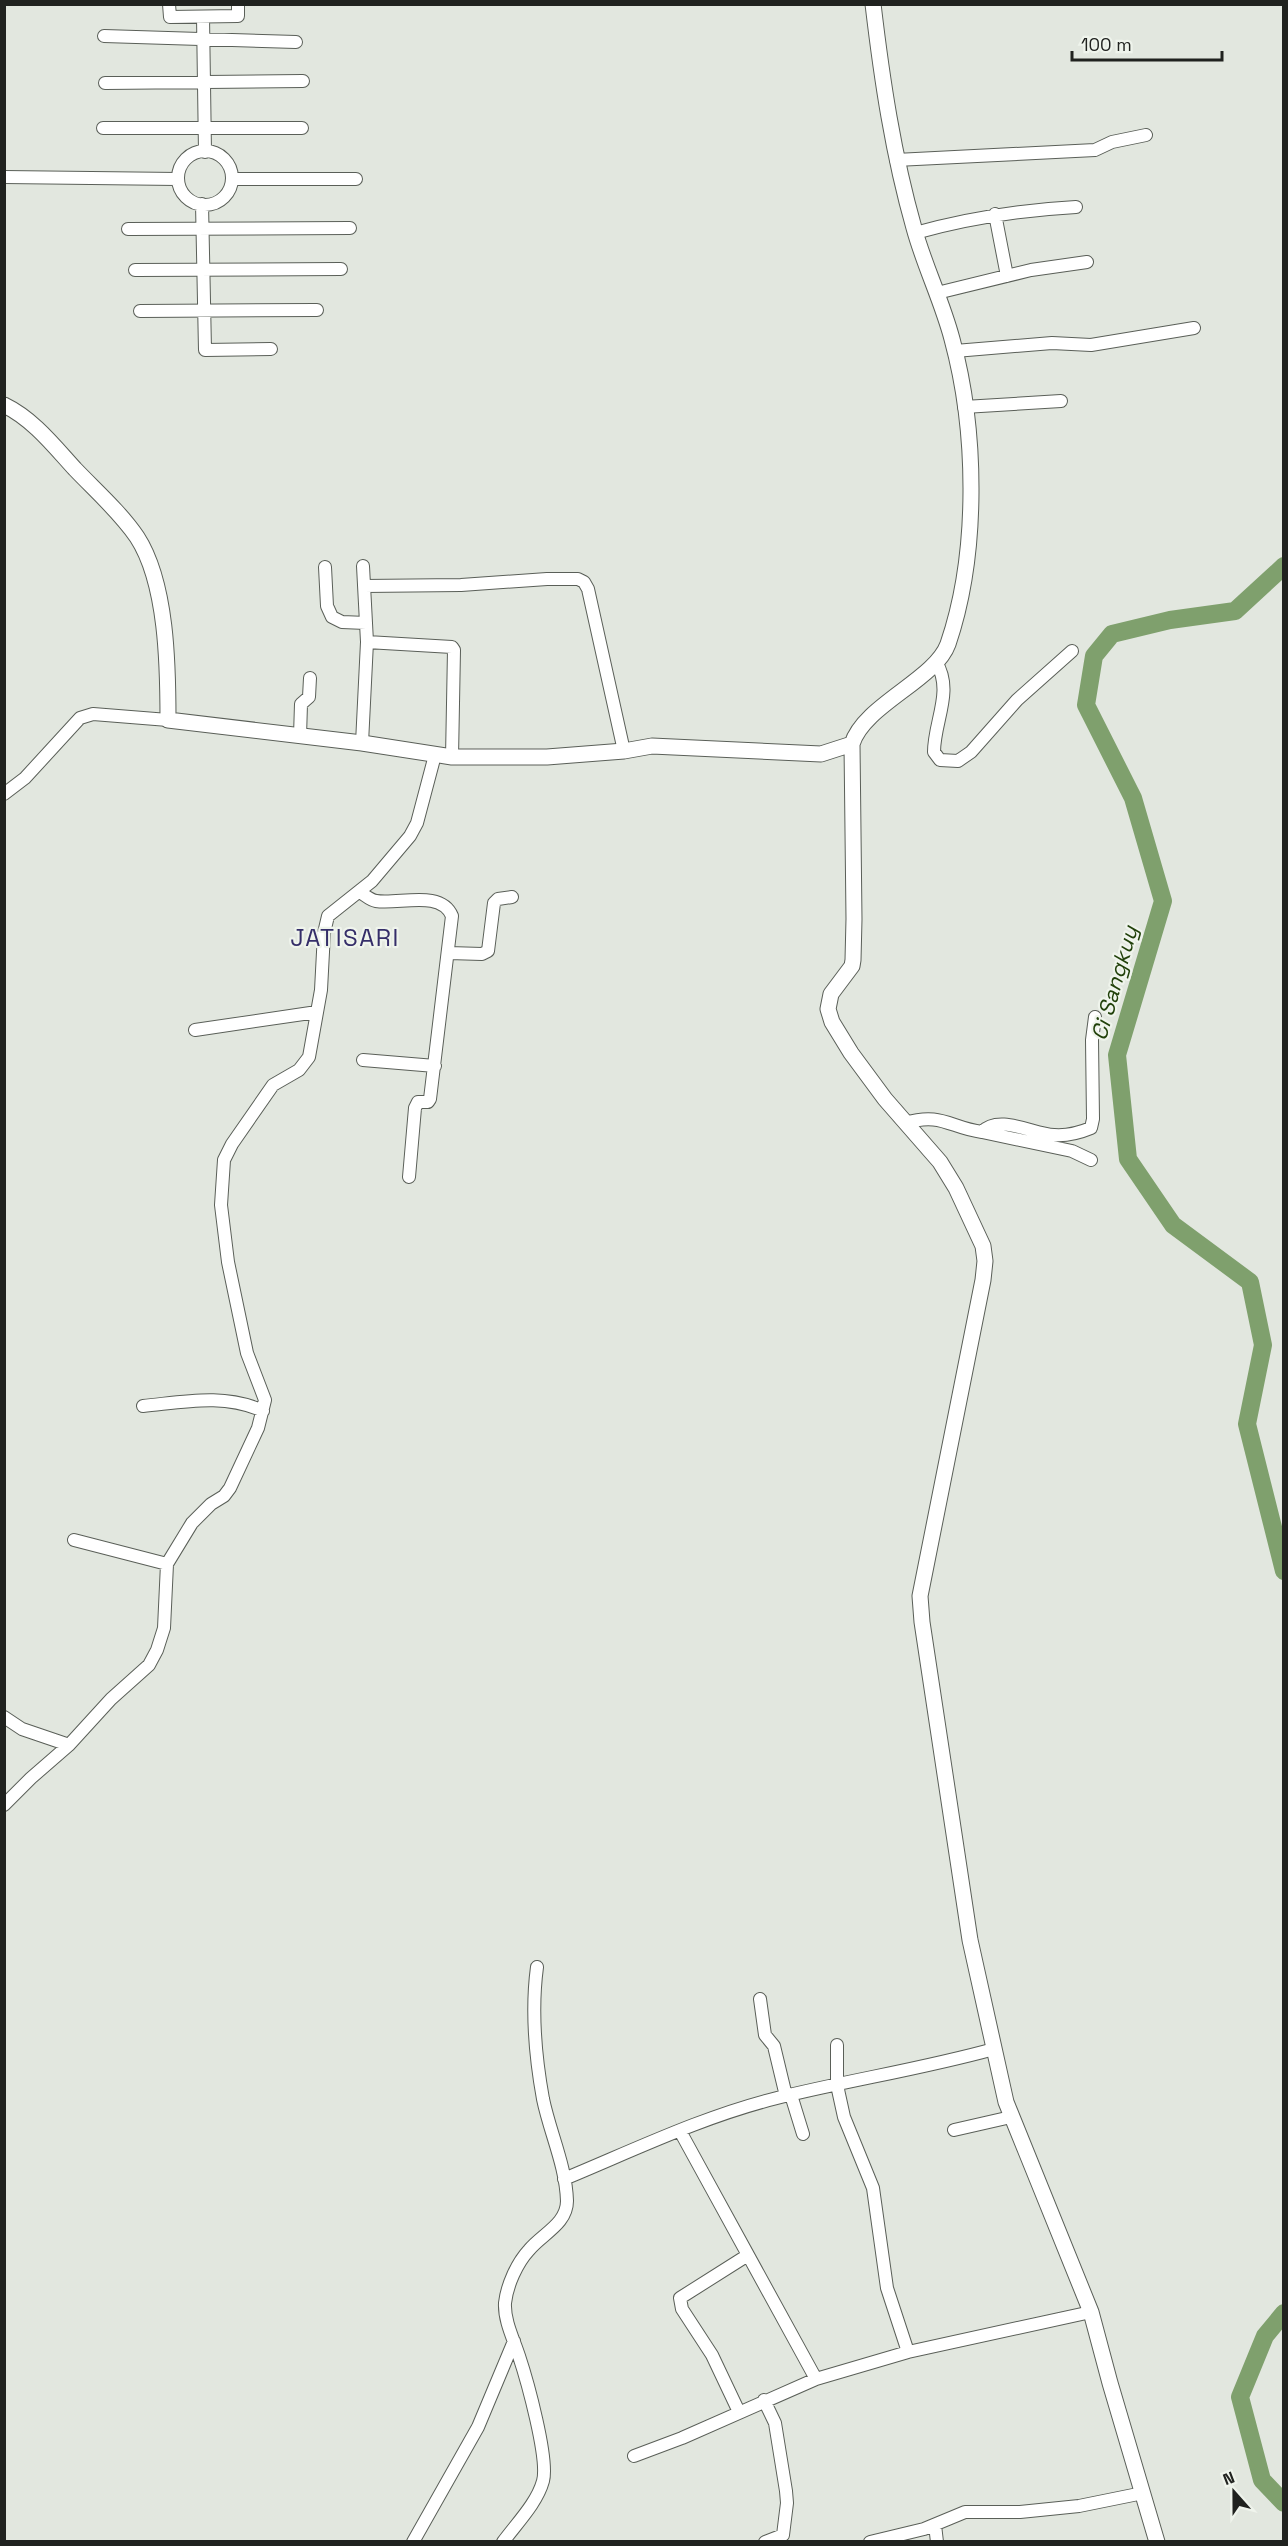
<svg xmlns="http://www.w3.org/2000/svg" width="1288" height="2546" font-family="'Space Grotesk',sans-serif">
<rect width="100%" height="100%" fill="#e2e7df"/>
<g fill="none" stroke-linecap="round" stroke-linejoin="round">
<path stroke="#7fa06d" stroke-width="18" d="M1284,566L1235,611L1170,620L1112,634L1094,656L1086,705L1133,798L1163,901L1117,1055L1128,1159L1173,1225L1250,1282L1263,1345L1247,1424L1284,1571
M1284,2313L1265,2336L1240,2397L1262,2480L1284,2503"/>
<defs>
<path id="minor" d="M169,4L170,17L238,16V4
M203,17L205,152
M104,36L296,42
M105,83L303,81
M103,128H302
M178 178a27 27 0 1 1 54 0a27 27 0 1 1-54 0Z
M896,160L1095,150L1112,142L1146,135
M4,177L178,179
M232,179H356
M202,204L205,350L271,349
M995,214L1007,276
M128,229L350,228
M915,233C969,218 1021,210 1076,207
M135,270L341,269
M937,293L1031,270L1087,262
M140,311L317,310
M955,351L1052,343L1091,345L1194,328
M964,407L1061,401
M325,567L327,606L332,617L342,622L366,623
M364,586L461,585L547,579H578L584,582L588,589L624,751
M367,642L452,647L454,650L452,757
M936,662C954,691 934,721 934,752L940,760L958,761L971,752L1017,700L1072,651
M300,736L301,704L309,697L310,678
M362,743L367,642L363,566
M4,794L25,778L80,718L93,714L168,720
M360,892C365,895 370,900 376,901C398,905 441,889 452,916L430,1099L428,1102H418L415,1108L409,1177
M449,953L482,954L488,951L494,903L498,899L512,897
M195,1030L317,1012
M363,1060L435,1066
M905,1123C942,1112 950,1128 982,1132C999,1114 1033,1134 1054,1135C1067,1136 1079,1133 1091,1128L1093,1119L1092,1040L1095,1017
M982,1132L1072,1151L1091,1160
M143,1406C184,1402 224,1393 263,1411
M74,1540L167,1564
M4,1717L22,1729L69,1745
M4,1805L31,1778L69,1745L111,1699L149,1665L157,1650L164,1628L167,1564L192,1523L211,1504L224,1496L230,1488L258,1428L265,1400L247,1353L228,1262L221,1205L224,1160L232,1144L273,1085L299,1070L309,1057L321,990L324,933L328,916L372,881L410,836L417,823L435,755
M760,1999L765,2035L774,2046L786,2096
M837,2045V2085L844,2117L873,2188L887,2288L908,2352
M791,2095L803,2134
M954,2130L1011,2117
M680,2131L816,2379
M564,2179C634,2150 704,2116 777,2098C849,2080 922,2069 994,2049
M764,2400L775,2423L786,2491L787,2503L783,2535L765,2542
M739,2412L712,2355L682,2309L680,2298L748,2255
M634,2456L682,2438L816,2379L908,2352L1091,2312
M935,2525L937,2542
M413,2542L478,2427L514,2341
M503,2542C517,2523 537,2503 543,2481C549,2459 527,2380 519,2356C514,2340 504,2321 505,2303C507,2285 517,2263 529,2250C542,2234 567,2224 567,2201C566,2166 550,2133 543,2099C535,2055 531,2012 537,1967
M870,2542L924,2529L965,2512H1020L1079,2506L1143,2493"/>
<path id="tertiary" d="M873,4C882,80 893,154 914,228C924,265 942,301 952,339C977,431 979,553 948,644C935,680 864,705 852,744L854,919L853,960L852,966L831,994L828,1009L832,1022L851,1053L885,1099L940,1162L956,1188L983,1246L985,1261L983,1280L920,1596L922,1622L970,1940L1006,2102L1091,2312L1110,2383L1157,2542
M4,405C33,419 54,446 75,469C96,491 120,512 137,537C167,583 168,666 168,720L362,743L452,757H547L624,751L652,746L821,754L852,744"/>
</defs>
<use href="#minor" stroke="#5a5f58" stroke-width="14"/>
<use href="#tertiary" stroke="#5a5f58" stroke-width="17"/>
<use href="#minor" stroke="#fff" stroke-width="12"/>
<use href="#tertiary" stroke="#fff" stroke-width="15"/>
</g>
<g text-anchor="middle" stroke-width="4.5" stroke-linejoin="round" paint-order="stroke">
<g font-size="22" font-style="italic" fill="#21410a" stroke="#eff4ec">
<text transform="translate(1114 983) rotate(-74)" y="8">Ci Sangkuy</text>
</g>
<g font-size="24" letter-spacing="1.5" fill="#352e69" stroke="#eff4ec">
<text x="345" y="946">JATISARI</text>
</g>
</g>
<rect width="1288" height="2546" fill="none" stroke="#20221f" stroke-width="12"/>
<g transform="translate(1234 2492) rotate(339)" stroke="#eff4ec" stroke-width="4.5" paint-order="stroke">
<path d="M0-4.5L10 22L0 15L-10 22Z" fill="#20221f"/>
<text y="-9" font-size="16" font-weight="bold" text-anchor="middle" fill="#20221f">N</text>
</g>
<path d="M1072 51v9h150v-9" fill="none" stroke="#20221f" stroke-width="3"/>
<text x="1081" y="51" font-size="18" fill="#20221f" stroke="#eff4ec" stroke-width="4.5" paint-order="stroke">100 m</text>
</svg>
